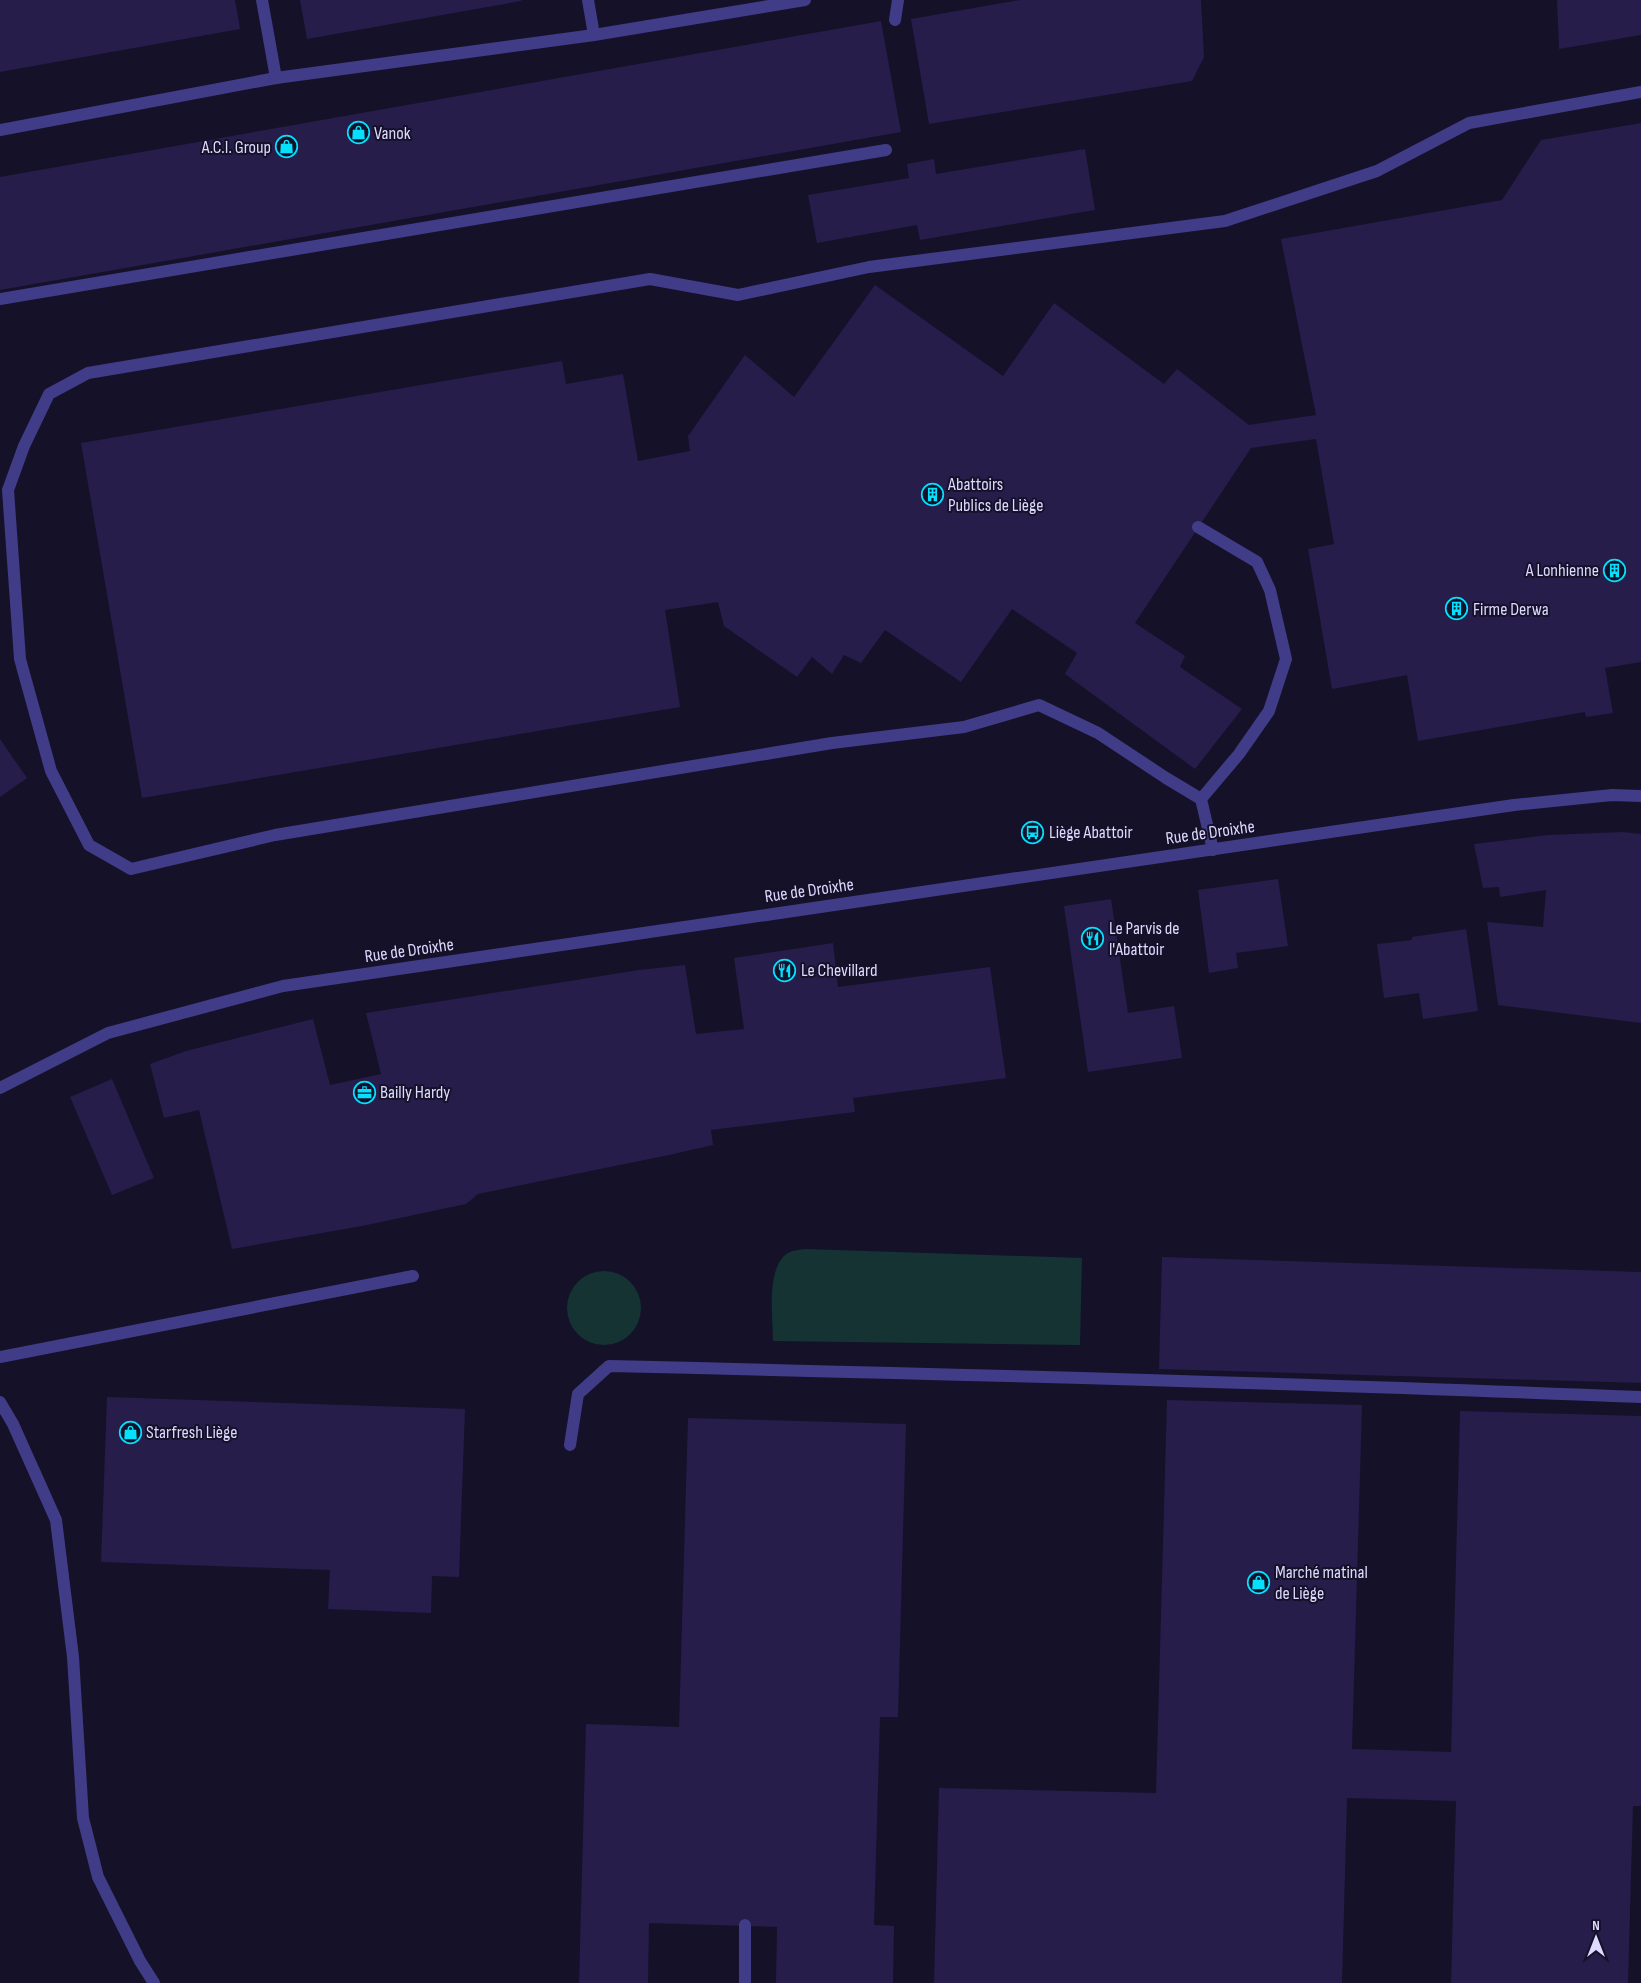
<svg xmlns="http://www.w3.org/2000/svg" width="1641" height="1983" font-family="'Sofia Sans Condensed',sans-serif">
<rect width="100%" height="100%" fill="#151129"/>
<path fill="#143332" d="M805,1249L1082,1258L1080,1345L773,1341C773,1317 765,1264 790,1252C794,1250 801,1250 805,1249Z
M567 1308a37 37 0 1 1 74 0a37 37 0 1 1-74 0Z"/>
<path fill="#271d4a" d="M0,0H235L240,29L0,72Z
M300,0H521V1L307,39Z
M1020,0H1201L1204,57L1192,81L929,124L911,19Z
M1557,0H1641V35L1559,49Z
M881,21L901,132L0,290V177Z
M1641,123V662L1605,668L1613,713L1586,717L1585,712L1418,741L1407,675L1332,689L1308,549L1334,544L1316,439L1251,448L1135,623L1185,656L1180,667L1242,709L1195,769L1065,674L1077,653L1012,609L961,682L885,630L861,663L844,655L832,674L812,657L797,677L724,626L718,602L665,610L680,707L142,798L81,443L562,361L566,384L623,374L638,461L690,451L688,436L745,355L794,397L875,285L1003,376L1054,303L1164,384L1177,369L1249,425L1316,415L1281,239L1502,200L1541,140Z
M1085,149L1095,210L920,240L917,225L817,243L808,195L909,178L907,164L934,159L936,174Z
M0,739L27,778L0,797Z
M1623,832L1641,834V1023L1498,1005L1487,922L1543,927L1546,890L1500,897L1499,887L1483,888L1474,844L1548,835Z
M1278,879L1288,946L1236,953L1238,968L1209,973L1198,890Z
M1111,899L1128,1013L1174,1006L1182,1058L1088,1072L1064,906Z
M1466,929L1478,1011L1423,1019L1419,993L1384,998L1377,944L1412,940V937Z
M833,943L838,987L990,967L1006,1078L853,1098L855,1112L711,1130L713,1145L669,1155L478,1194L466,1204L362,1226L232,1249L199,1110L164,1118L150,1064L186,1051L313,1019L330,1085L381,1074L366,1013L639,970L685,965L696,1034L744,1029L734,958Z
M112,1079L154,1178L112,1195L70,1097Z
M1162,1257L1641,1272V1383L1159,1369Z
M107,1397L465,1409L459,1577L432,1576L431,1613L328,1609L330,1570L101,1562Z
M1167,1400L1362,1405L1352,1749L1451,1752L1460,1411L1641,1416V1806H1633L1628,1983H1451L1456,1801L1347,1798L1342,1983H934L939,1788L1156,1793Z
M688,1418L906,1424L898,1717H880L874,1925L894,1926L893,1983H776L777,1927L649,1923L648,1983H579L586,1724L679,1727Z"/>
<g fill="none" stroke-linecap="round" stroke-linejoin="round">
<path stroke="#403c87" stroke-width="12" d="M588,0L594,35
M895,20L898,0
M0,130L276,78L594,35L805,0
M0,299L886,150
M1198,527L1257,562L1270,590L1286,659L1269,711L1239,754L1201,799
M1213,850L1201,799L1166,778L1098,733L1039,705L964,727L832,743L275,835L131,869L89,845L51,771L20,659L8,490L24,446L49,394L88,373L650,279L738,295L869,267L1225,221L1377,171L1469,123L1641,92
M0,1357L413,1276
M0,1402L13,1424L56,1520L73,1657L83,1818L98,1877L140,1961L154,1983
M570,1445L578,1394L609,1366C953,1374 1297,1383 1641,1397
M745,1983V1925"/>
<path stroke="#403c87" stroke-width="12" d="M262,0L276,78
M0,1088L108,1033L283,986L1514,805L1612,795L1641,796"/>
</g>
<defs>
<symbol id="shop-ring" viewBox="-11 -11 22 22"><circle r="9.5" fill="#151129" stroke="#07e0fd" stroke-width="1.5"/><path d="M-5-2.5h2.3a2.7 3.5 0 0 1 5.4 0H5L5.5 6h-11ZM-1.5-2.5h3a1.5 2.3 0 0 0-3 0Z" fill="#07e0fd"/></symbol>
<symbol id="building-ring" viewBox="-11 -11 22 22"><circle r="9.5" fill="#151129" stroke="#07e0fd" stroke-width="1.5"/><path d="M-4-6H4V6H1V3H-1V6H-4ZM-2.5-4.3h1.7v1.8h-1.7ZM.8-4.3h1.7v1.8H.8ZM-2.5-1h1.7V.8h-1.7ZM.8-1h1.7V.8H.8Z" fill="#07e0fd"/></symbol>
<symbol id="bus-ring" viewBox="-11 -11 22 22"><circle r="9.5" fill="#151129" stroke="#07e0fd" stroke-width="1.5"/><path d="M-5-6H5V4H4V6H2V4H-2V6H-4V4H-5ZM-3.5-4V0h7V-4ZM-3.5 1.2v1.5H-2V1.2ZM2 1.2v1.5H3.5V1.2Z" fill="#07e0fd"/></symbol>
<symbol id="restaurant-ring" viewBox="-11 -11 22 22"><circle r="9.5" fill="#151129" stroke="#07e0fd" stroke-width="1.5"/><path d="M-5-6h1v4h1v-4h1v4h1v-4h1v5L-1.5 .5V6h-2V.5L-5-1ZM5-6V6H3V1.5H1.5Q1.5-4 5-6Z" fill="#07e0fd"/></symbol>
<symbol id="office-ring" viewBox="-11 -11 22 22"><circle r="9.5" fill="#151129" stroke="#07e0fd" stroke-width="1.5"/><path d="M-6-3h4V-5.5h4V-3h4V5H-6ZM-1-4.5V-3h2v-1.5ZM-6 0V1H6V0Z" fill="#07e0fd"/></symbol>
</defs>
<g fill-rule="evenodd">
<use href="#shop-ring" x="346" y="120" width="25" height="25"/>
<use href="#shop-ring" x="274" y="134" width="25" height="25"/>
<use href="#building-ring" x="920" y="482" width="25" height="25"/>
<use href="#building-ring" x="1602" y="558" width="25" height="25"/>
<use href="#building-ring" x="1444" y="596" width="25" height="25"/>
<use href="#bus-ring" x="1020" y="820" width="25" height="25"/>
<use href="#restaurant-ring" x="1080" y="926" width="25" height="25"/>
<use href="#restaurant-ring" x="772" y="958" width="25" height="25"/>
<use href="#office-ring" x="352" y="1080" width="25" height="25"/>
<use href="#shop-ring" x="118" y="1420" width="25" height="25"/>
<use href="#shop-ring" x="1246" y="1570" width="25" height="25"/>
</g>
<g text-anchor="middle" stroke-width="4" stroke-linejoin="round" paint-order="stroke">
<g font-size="18" fill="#ded9ff" stroke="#151129" text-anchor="start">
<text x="374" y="139">Vanok</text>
<text x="271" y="153" text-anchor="end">A.C.I. Group</text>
<text x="948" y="490">Abattoirs<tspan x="948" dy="21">Publics de Liège</tspan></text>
<text x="1599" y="576" text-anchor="end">A Lonhienne</text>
<text x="1473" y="615">Firme Derwa</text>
<text x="1049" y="838">Liège Abattoir</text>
<text x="1109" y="934">Le Parvis de<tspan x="1109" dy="21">l'Abattoir</tspan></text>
<text x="801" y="976">Le Chevillard</text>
<text x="380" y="1098">Bailly Hardy</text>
<text x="146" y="1438">Starfresh Liège</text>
<text x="1275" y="1578">Marché matinal<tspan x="1275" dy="21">de Liège</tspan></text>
</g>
<g font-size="18" fill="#ded9ff" stroke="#151129">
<text transform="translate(1210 832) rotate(-8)" y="6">Rue de Droixhe</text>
<text transform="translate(809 890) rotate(-8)" y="6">Rue de Droixhe</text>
<text transform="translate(409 950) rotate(-8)" y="6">Rue de Droixhe</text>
</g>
</g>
<g transform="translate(1596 1938)" stroke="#151129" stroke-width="4" paint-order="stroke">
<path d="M0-4L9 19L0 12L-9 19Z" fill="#ded9ff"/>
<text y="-8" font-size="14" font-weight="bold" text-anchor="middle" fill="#ded9ff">N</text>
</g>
</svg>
